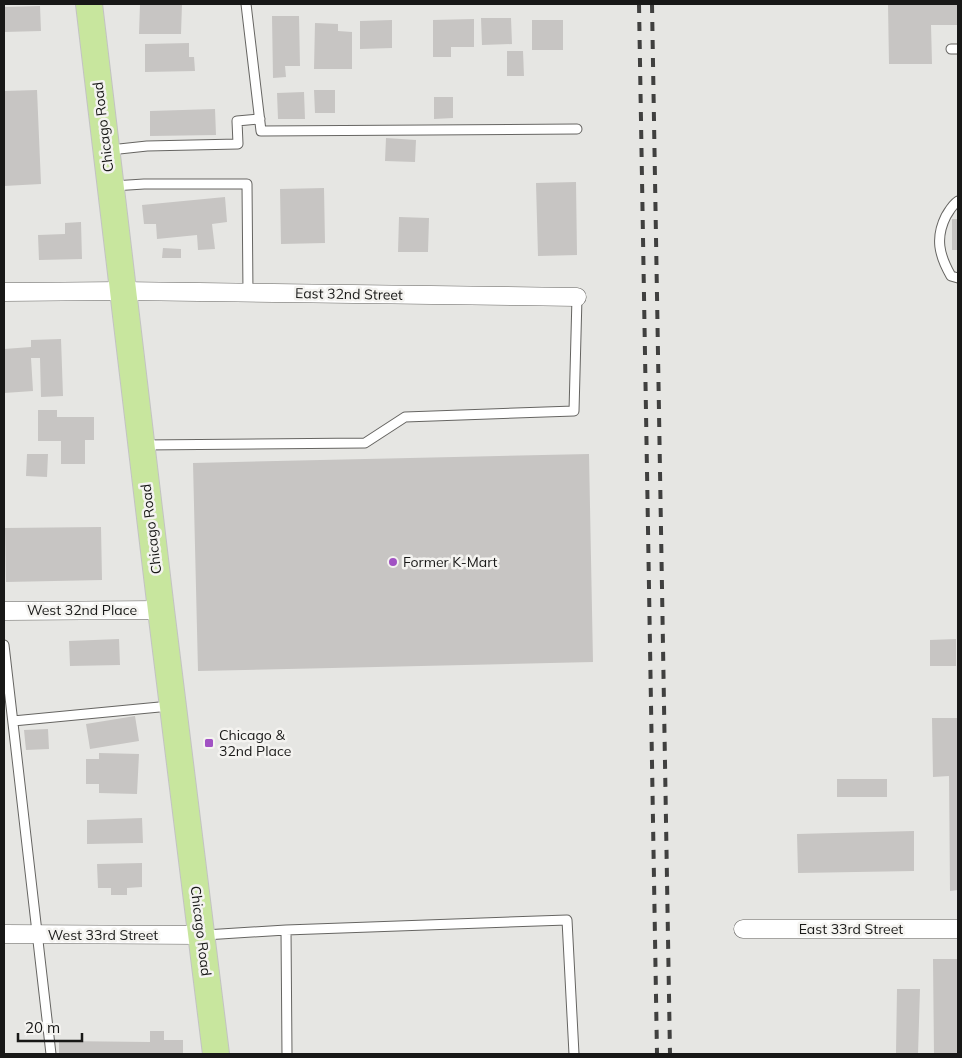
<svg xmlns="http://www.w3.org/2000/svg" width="962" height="1058" font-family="Mulish,sans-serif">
<rect width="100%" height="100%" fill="#e6e6e3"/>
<path fill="#c7c5c3" d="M140,4H182L181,34H139Z
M888,4H958V25H931L932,64H889Z
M40,6L41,31L4,32V7Z
M272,16H299L300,66H285L286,77L273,78Z
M481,18H511L512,44L482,45Z
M474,19V47H451V57H433V20Z
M392,20V48L360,49V21Z
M532,20H563V50H532Z
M315,23L338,24V31L352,32V69H314Z
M189,43V57H194L195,71L145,72V44Z
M507,51H523L524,76H507Z
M37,90L41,184L4,186V91Z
M314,90H335V113H315Z
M304,92L305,119H278L277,93Z
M434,97H453V118L434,119Z
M215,109L216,135L150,136V111Z
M386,138L416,140L415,162L385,161Z
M576,182L577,255L538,256L536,183Z
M324,188L325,243L281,244L280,189Z
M225,197L227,222L212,224L215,249L198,250L197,235L157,239L156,224H144L142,205Z
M399,217L429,218L428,252H398Z
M952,219H958V250H952Z
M81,222L82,259L39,260L38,235L65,234V223Z
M163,248L181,249V258H162Z
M61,339L63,396L41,397L40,358H31L33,391L4,393V349L31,347V340Z
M38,410H57V417H94V440H85V464H61V441H38Z
M27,454H48L47,477L26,476Z
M589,454L593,662L198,671L193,463Z
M101,527L102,580L6,582L5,528Z
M119,639L120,665L70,666L69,641Z
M956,639V666H930V640Z
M135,716L139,741L90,749L86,724Z
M932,718H958V890L950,891L949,776L933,777Z
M48,729L49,749L26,750L24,730Z
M99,753L139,754L137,794L99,793V784H86V759H99Z
M837,779H887V797H837Z
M142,818L143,843L87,844V820Z
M914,831V871L798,873L797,834Z
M142,863V887L127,888V895H111V888H98L97,864Z
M933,959H958V1054H934Z
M897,989H920L918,1054H896Z
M150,1031H164V1040H183V1054H59V1041L150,1042Z"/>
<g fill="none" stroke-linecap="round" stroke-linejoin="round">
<defs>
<path id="service" d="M246,4L261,131L577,129
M951,49H958
M110,150L147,146L238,144L237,121L260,119
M113,186L144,184H247L248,293
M958,201C952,205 950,210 946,216C935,238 939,255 951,276L958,278
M143,445L365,443L405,417L574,411L577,297
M4,645L51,1054
M13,721L170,706
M286,930L287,1054
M205,935L286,930L567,920L574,1054"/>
<path id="minor" d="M4,292L122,291L577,297
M4,611L161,610
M743,929H958
M4,934L202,935"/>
<path id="primary" d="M89,4L161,610L216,1054"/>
</defs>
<use href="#service" stroke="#666562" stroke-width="11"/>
<use href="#minor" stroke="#666562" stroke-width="19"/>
<use href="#primary" stroke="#c3c3c3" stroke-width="28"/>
<use href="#service" stroke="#fff" stroke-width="9"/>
<use href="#minor" stroke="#fff" stroke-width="18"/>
<use href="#primary" stroke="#c8e69e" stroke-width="26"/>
<path stroke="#40403f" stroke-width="4" stroke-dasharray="9 9" stroke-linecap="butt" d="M639,4L657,1054
M652,4L670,1054"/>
</g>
<g fill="#a152c3" stroke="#f4f3f0" stroke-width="2">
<circle cx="393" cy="562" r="5"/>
<rect x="204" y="738" width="10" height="10" rx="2.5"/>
</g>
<g text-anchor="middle" stroke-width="5" stroke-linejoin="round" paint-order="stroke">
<g font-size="14" fill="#181817" stroke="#f4f3f0">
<text transform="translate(103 127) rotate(-97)" y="5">Chicago Road</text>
<text transform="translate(349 294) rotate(1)" y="5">East 32nd Street</text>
<text transform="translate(151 529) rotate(-97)" y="5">Chicago Road</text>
<text x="82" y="615">West 32nd Place</text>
<text x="851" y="934">East 33rd Street</text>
<text transform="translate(201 931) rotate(83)" y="5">Chicago Road</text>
<text x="103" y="940">West 33rd Street</text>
</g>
<g font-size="14" fill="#181817" stroke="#f4f3f0" text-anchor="start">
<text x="403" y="567">Former K-Mart</text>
<text x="219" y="740">Chicago &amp;<tspan x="219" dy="16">32nd Place</tspan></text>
</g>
</g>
<rect width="962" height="1058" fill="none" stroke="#181817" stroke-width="10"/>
<path d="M18 1033v8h64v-8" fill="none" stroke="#181817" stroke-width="2.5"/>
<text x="25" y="1033" font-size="15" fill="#181817" stroke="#f4f3f0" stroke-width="4" paint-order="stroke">20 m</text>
</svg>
